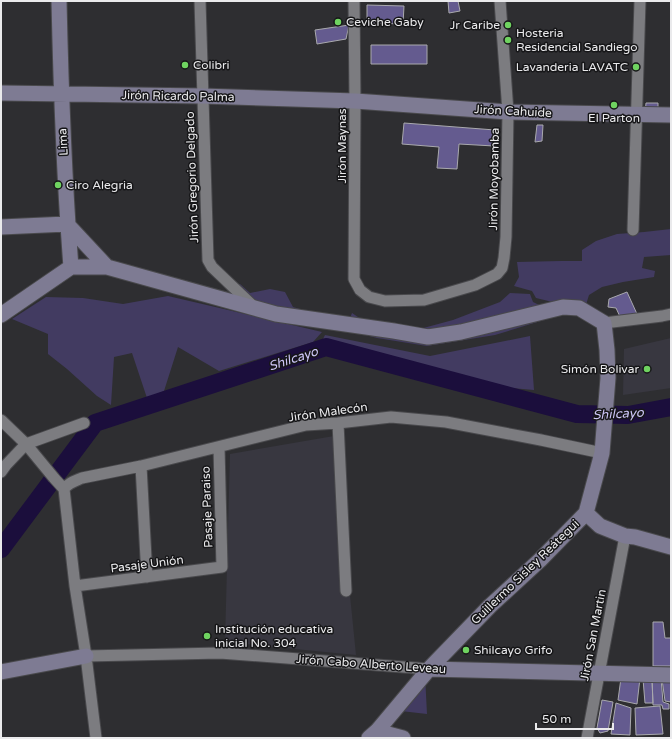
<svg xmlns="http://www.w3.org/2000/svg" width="672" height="739" font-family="'Varela Round',sans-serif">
<rect width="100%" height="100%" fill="#2e2e31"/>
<path fill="#383740" d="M671,338V388L623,395L624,349Z
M334,436L356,655L225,642L230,454Z"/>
<path fill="#423b61" d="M671,229V255L644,257L642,268L655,271L654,277L623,282L602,287L589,295L585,308L565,305L536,298L532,291L514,286L519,277L517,262L561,261H582V250L596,241L617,234L644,232Z
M152,271L212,291L230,292L228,285L240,284L250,293L270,289L285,292L293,307L348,323L352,313L364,321L416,330L453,320L500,302L510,293L530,294L533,302L560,315L495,335L427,346L377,338L150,276Z
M168,296L322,332L313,342L219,371L178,347L164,391L147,398L132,353L114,357L111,405L97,396L67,369L48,354V334L12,319L46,297L83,298L123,304Z
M325,335L430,356L530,336L534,390L499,387L380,355L321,343Z
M425,675L427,714L392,710Z"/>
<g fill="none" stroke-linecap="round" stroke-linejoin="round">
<path stroke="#1b0e3c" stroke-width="18" d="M1,549L95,423L326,347L577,414L628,415L671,407"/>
</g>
<path fill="#645b8f" stroke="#a9a9ad" d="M448,1H458L460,11L449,13Z
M367,5L404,6L403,24L367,23Z
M349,25L346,39L317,44L315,30Z
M371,45H427V64H371Z
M646,103H658V115L645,114Z
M404,123L495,130L494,146L459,144L457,169L437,168L439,147L402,144Z
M537,125H543L542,141L535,142Z
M627,292L637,314L622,321L616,308L608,307L609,299Z
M653,622H663L665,638H671V666H653Z
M621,678H640L637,704L618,700Z
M661,678L663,702L669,704V709H663L662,705H653L652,679Z
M643,679H652L653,703H645Z
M662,679H671V702L665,701Z
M602,700L613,702L608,731L600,733L597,728Z
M616,703L631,708L630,735L611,734Z
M660,706L663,734L636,735L635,708Z"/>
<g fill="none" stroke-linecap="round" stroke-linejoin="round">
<defs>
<path id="street" d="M200,1L208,260L212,267L255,308
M354,1L355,101L354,279L360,290L369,297L385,301L424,300L475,285L497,274L502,268L504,258L506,237L508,112L500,1
M633,230L640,1
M604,323L662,316L671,314
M1,420L26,444L54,478L64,489L75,586L86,656L96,738
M338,423L346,591
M141,466L147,577
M1,472L6,465L26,444L84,423
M64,489C68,483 75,481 82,478L141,466L306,425L338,423L391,417L446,422L541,440L602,453
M75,586L222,567L219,447
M86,656L220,653L429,669
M587,738L625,536"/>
<path id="secondary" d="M59,1C61,90 64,178 71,267
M1,93L202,96L355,101L508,112L671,115
M67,224L107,267
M1,227L67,224
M1,315L71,267H107L276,314L394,331L428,337L461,332L563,307L579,308L604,323L607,350L608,378L602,453L586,513L540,560L490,606L429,669L377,731L369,738
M586,513L600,526L625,536L635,537L671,547
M429,669L671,675
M1,672L86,656
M377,731L403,738"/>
</defs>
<use href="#street" stroke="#49494c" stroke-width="13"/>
<use href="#secondary" stroke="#49494c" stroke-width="17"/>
<use href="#street" stroke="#7c7c80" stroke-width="11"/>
<use href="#secondary" stroke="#7e7b93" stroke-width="15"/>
</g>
<g fill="#6fd360" stroke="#161618" stroke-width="1.5">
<circle cx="338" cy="22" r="4"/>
<circle cx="508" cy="25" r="4"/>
<circle cx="508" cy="40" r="4"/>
<circle cx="185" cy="65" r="4"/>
<circle cx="636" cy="67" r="4"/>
<circle cx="614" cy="105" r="4"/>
<circle cx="58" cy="185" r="4"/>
<circle cx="647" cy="369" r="4"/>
<circle cx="207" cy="636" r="4"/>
<circle cx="466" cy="650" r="4"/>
</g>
<g text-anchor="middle" stroke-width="3" stroke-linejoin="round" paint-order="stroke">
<g font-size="12" fill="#eaeaec" stroke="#161618" text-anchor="start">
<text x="346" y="26">Ceviche Gaby</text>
<text x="500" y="29" text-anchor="end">Jr Caribe</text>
<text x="516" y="37">Hosteria<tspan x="516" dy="14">Residencial Sandiego</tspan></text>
<text x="193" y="69">Colibri</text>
<text x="628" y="71" text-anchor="end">Lavanderia LAVATC</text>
<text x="614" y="122" text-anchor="middle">El Parton</text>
<text x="66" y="189">Ciro Alegria</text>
<text x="639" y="373" text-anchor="end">Simón Bolivar</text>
<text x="215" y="633">Institución educativa<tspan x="215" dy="14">inicial No. 304</tspan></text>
<text x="474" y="654">Shilcayo Grifo</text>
</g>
<g font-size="12" fill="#eaeaec" stroke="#161618">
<text transform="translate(178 96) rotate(1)" y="4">Jirón Ricardo Palma</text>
<text transform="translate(513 111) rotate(3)" y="4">Jirón Cahuide</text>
<text transform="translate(63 142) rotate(-93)" y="4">Lima</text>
<text transform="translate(342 146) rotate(-90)" y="4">Jirón Maynas</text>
<text transform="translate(192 177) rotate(-92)" y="4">Jirón Gregorio Delgado</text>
<text transform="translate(494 179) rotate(-89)" y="4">Jirón Moyobamba</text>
<text transform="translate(328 412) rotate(-8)" y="4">Jirón Malecón</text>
<text transform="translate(207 507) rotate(-92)" y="4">Pasaje Paraiso</text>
<text transform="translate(147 564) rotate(-7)" y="4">Pasaje Unión</text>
<text transform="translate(525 572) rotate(-44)" y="4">Guillermo Sisley Reátegui</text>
<text transform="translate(593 635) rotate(-79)" y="4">Jirón San Martin</text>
<text transform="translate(371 664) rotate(4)" y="4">Jirón Cabo Alberto Leveau</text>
</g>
<g font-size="13" font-style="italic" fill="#ccc5f6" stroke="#161618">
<text transform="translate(293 358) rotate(-18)" y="5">Shilcayo</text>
<text transform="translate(618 413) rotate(-3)" y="5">Shilcayo</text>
</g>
</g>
<rect width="672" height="739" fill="none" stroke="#eaeaec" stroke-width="4"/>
<path d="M536 723v6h77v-6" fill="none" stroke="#eaeaec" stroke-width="2"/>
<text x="542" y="723" font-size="12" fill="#eaeaec" stroke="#161618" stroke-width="3" paint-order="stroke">50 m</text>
</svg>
